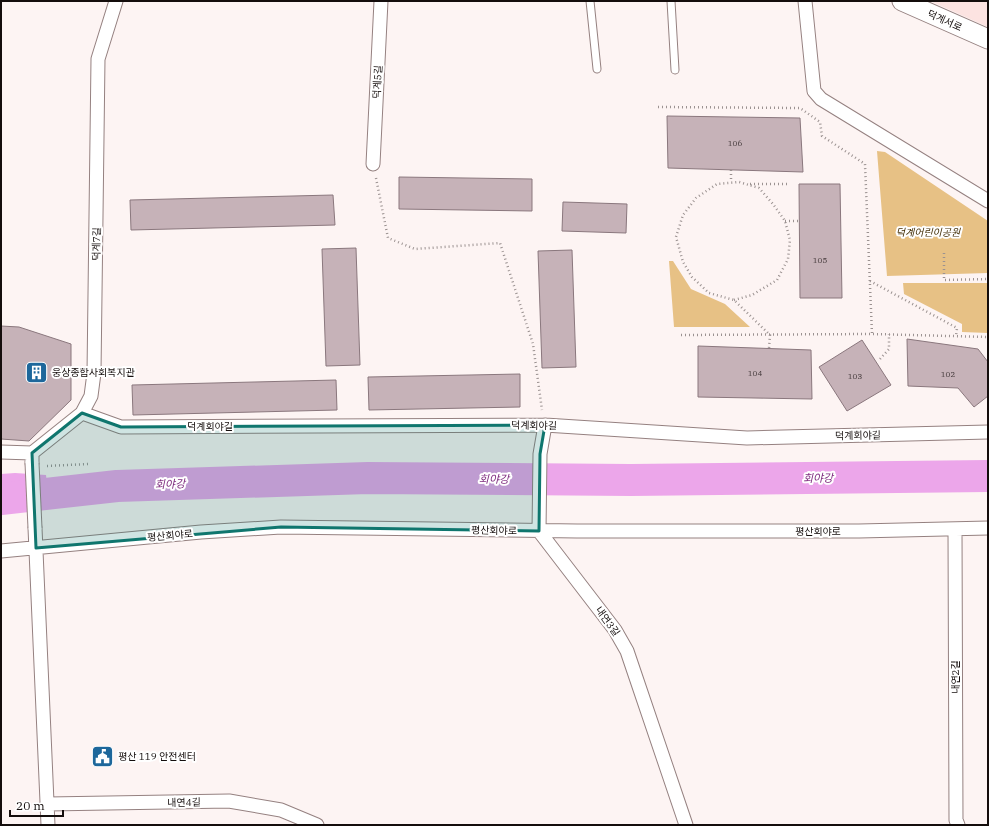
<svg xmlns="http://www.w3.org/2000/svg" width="989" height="826" font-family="'IBM Plex Serif','Noto Sans KR',serif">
<rect width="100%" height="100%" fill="#fdf4f3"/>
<path fill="#fce3e1" d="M930,1H988V27Z"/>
<path fill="#e7c185" d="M877,151L885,152L988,221V273L887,276Z
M669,261H673L691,289L725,304L750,327H674Z
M903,283H988V333L962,332V324L904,294Z"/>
<path fill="#eca6ea" d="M15,473L46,475L49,502L1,505V474Z"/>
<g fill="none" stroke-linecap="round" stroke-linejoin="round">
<path stroke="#eca6ea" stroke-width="32" d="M1,499L117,486L368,478L631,480L988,476"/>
</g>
<path fill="#c6b2b8" stroke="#8a777d" d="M667,116L800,118L803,172L668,168Z
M399,177L532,179V211L399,209Z
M799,184H840L842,298H800Z
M333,195L335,225L131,230L130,200Z
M563,202L627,204L626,233L562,231Z
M356,248L360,365L326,366L322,249Z
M572,250L576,367L542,368L538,251Z
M1,326L19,327L71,344V400L29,441L1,439Z
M907,339L978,349L988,362V396L974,407L958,388L908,386Z
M862,340L891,385L847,411L819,367Z
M698,346L811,350L812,399L698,397Z
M520,374V407L369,410L368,377Z
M336,380L337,410L133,415L132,385Z"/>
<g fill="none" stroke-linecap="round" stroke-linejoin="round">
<defs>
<path id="lane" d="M590,1L597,69
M671,1L675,70"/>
<path id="street" d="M805,1L814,91L821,99L988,201
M373,164L381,1
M82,413L121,427L545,425L747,438L988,432
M545,425L540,454L539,531L615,630L627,651L686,825
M1,452L32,453
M32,463V453L82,413L91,396L94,373L98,59L116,1
M35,528L48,825
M955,529L956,820L958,825
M1,551L201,532L281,527L577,531H859L988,528
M48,804L229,801L281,810L317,825"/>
<path id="secondary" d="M902,1L988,39"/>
</defs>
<use href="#lane" stroke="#958180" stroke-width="9"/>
<use href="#street" stroke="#958180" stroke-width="15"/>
<use href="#secondary" stroke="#958180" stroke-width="21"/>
<path stroke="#9b9291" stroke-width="2.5" stroke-dasharray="1 3" stroke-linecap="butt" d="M658,107L800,108L820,122L822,136L865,164L872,334
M731,170V182
M376,178L388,238L415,249L500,243L533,344L542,410
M750,184H790
M785,221H799
M944,253V280L988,279
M870,281L957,328L956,336
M734,300L752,295L777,280L788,259L790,240L785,221L773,204L759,188L739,182L717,184L696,198L683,215L676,237L683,262L692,277L709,293L734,300L770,335L769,348
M681,335L872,334L988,337
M880,359L889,349V334
M47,466L88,464"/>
<use href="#lane" stroke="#fff" stroke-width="7"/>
<use href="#street" stroke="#fff" stroke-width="13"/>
<use href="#secondary" stroke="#fff" stroke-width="19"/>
<defs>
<path id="street-bridge" d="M32,463L35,528"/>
</defs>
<use href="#street-bridge" stroke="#958180" stroke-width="15" stroke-linecap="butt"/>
<use href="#street-bridge" stroke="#fff" stroke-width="13"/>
</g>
<path fill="#0f766e" fill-opacity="0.2" stroke="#0f766e" stroke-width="3" stroke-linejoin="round" d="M82,413L121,427L545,425L540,454L539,531L281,527L36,548L32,453Z"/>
<defs>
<symbol id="building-square" viewBox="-11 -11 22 22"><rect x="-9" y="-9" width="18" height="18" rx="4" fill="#1d679b" stroke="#fff"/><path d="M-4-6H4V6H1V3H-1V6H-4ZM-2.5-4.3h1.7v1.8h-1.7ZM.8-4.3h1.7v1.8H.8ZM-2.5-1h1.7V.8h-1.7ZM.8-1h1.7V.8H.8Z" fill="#fff"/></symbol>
<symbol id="civic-square" viewBox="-11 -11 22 22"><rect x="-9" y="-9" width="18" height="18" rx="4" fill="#1d679b" stroke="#fff"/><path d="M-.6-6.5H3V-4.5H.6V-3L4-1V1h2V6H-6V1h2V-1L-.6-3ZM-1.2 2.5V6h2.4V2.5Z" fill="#fff"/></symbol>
</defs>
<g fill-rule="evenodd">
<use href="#building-square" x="24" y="360" width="25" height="25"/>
<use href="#civic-square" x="90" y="744" width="25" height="25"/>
</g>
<g text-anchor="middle" stroke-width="4" stroke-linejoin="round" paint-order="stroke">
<g font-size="8" fill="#403637">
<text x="735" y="146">106</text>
<text x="820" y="263">105</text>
<text x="755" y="376">104</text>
<text x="948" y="377">102</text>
<text x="855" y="379">103</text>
</g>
<g font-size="10" fill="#140d0c" stroke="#fff">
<text transform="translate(945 20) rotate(24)" y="4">덕계서로</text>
<text transform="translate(377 82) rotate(-87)" y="4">덕계5길</text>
<text transform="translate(96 244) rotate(-89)" y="4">덕계7길</text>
<text transform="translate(534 425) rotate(1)" y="4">덕계회야길</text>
<text x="210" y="430">덕계회야길</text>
<text transform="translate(858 435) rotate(-1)" y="4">덕계회야길</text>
<text transform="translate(494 530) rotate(1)" y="4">평산회야로</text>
<text x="818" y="535">평산회야로</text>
<text transform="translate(170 535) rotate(-5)" y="4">평산회야로</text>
<text transform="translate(608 621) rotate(54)" y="4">내연3길</text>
<text transform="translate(955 677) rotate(-90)" y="4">내연2길</text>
<text transform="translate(184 802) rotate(-1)" y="4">내연4길</text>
</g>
<g font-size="10" font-style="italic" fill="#412d06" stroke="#fff">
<text x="928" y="236">덕계어린이공원</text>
</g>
<g font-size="10" fill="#140d0c" stroke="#fff" text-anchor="start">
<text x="52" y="376">웅상종합사회복지관</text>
<text x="118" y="760">평산 119 안전센터</text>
</g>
<g font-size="11" font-style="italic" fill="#802f80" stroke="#fff">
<text transform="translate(818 478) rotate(-1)" y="4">회야강</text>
<text x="494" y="483">회야강</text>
<text transform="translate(170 484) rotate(-2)" y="4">회야강</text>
</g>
</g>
<rect width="989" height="826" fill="none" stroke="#140d0c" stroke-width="4"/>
<path d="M10 810v6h53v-6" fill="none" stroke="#140d0c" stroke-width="2"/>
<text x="16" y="810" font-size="12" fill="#140d0c" stroke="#ffffff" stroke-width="3" paint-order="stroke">20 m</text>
</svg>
